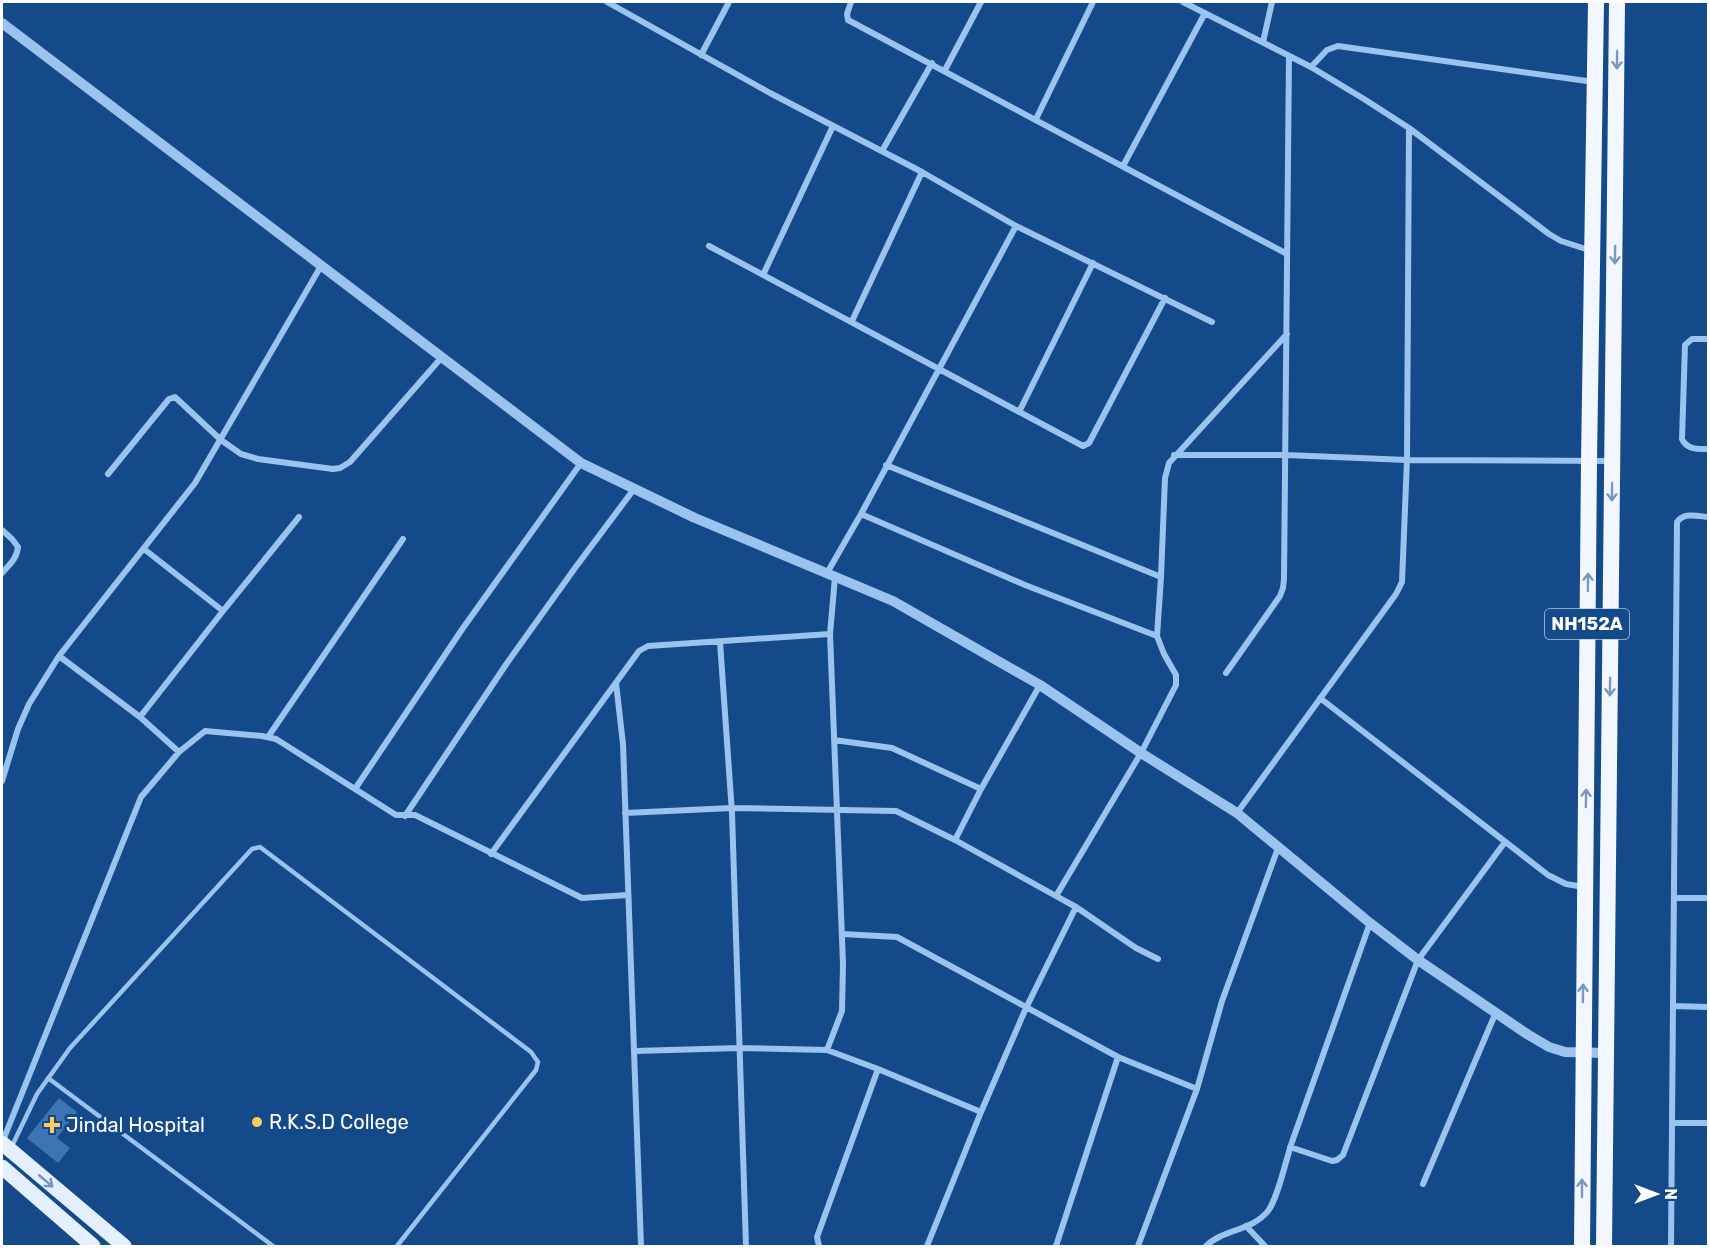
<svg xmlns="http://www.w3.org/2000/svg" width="1710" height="1248" font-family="Rubik,sans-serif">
<rect width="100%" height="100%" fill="#144a89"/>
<path fill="#3d74b3" d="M59,1098L77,1112L57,1138L70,1148L58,1163L27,1138Z"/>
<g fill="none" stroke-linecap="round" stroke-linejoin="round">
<path stroke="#9bc3ef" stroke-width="4.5" d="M48,1078L273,1246
M11,1148L37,1094L70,1048L252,849L260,847L531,1052L538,1062L536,1070L397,1246"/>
<path stroke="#9bc3ef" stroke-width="6" d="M607,2L770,93L922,172L1016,226L1212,322
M851,2L847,14L848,20L1287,254
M1183,2L1311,67L1364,99L1409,128L1549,234L1561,241L1592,251
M1263,42L1272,2
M701,55L729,2
M1311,67L1327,50L1338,46L1594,82
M945,70L981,2
M1036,119L1093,2
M882,151L932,63
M1123,166L1205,13
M709,246L1083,446L1089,443L1165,298
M763,275L833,126
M852,321L922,172
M1708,339H1692L1685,345L1682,439C1687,450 1698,449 1708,449
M1019,412L1093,263
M1174,455H1286L1407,460L1612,461
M886,465L1161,577
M108,474L169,399L175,397L221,440L241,454L258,459L333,469L340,468L350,462L442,357
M861,514L1025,585L1157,636
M2,530L12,539L18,547C17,559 9,565 2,573
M144,549L223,611
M827,573L861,514L1016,226
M720,642L732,813L746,1246
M59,656L140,717L179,752
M1226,673L1280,596L1283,588L1284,579L1289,56
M616,683L623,744L641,1246
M1320,698L1548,875L1566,884L1584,887
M140,717L223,611L299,517
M268,737L403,539
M834,740L892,748L981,789
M2,781L18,729L29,704L59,656L195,483L321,266
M355,789L463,628L581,463
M625,813L732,808L896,811L955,840L1056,896L1076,907L1136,948L1158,959
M1237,813L1396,594L1402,582L1407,460L1409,128
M405,816L507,663L575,568L634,489
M955,840L981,789L1040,685
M491,854L639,651L648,646L830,634
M1056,896L1141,753L1176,685V675L1164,654L1157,636L1161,577L1165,478L1169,463L1287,334
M1674,898H1708
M842,934L897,937L1118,1057L1197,1089
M1673,1006L1708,1007
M827,1050L842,1011L843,964L830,634L835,577
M635,1051L739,1048L827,1050L878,1069L981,1112
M1672,1123H1708
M2,1143L141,797L179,752L205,731L262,736L276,739L396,815H415L582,898L628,895
M1290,1147L1332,1161L1337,1160L1343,1155L1418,960L1505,842
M1423,1184L1496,1012
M1246,1226L1265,1246
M819,1246L817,1237L878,1069
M927,1246L981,1112L1026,1008L1076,907
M1056,1246L1118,1057
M1138,1246L1197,1089L1222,1001L1278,848
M1206,1246C1223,1229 1252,1231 1268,1211C1278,1198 1286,1159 1292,1142C1318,1069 1344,996 1370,923
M1671,1246L1677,522C1684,512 1698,516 1708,517"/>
<path stroke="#9bc3ef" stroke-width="10" d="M2,23L581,463L695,518L893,601L1040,685L1141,753L1237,813L1370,923L1418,960L1527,1034L1549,1047L1565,1052L1605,1053"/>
<path stroke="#e4efff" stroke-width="15" d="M2,1143L124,1246
M2,1167L93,1246"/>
<path stroke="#f2f7ff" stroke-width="16" d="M1582,1246L1589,461L1596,2
M1604,1246L1617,2"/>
</g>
<defs><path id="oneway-shaft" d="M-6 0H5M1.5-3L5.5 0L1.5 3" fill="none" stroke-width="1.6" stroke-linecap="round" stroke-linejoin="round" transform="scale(1.5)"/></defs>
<g stroke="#7898be">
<use href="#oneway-shaft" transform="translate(1617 60) rotate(91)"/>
<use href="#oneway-shaft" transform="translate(1615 255) rotate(91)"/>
<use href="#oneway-shaft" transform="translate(1612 492) rotate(91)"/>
<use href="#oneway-shaft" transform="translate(1588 582) rotate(-89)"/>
<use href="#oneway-shaft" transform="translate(1610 687) rotate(91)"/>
<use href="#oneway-shaft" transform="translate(1586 798) rotate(-89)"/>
<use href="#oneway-shaft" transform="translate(1583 993) rotate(-89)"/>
<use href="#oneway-shaft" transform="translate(1582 1188) rotate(-90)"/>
</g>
<use stroke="#7294be" href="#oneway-shaft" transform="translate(46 1181) rotate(40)"/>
<g fill="#ffcb5a" stroke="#144a89" stroke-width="2">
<circle cx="257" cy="1122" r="6"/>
<path d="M49 1116h6v6h6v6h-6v6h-6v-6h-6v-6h6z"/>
</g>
<g text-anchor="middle" stroke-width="6" stroke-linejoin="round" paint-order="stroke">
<rect fill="#144a89" stroke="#b8c9dc" stroke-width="1.5" x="1545" y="609" width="84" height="30" rx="4.5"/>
<g font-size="18" font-weight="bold" fill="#fff">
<text x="1587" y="630">NH152A</text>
</g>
<g font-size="20" fill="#fff" stroke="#144a89" text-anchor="start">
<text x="269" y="1129">R.K.S.D College</text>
<text x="66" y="1132">Jindal Hospital</text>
</g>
</g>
<rect width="1710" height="1248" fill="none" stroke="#ffffff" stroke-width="6"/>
<g transform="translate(1656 1194) rotate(90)" stroke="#144a89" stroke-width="4.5" paint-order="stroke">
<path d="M0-4.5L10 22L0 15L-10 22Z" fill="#ffffff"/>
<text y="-9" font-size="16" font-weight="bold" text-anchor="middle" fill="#ffffff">N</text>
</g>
</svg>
